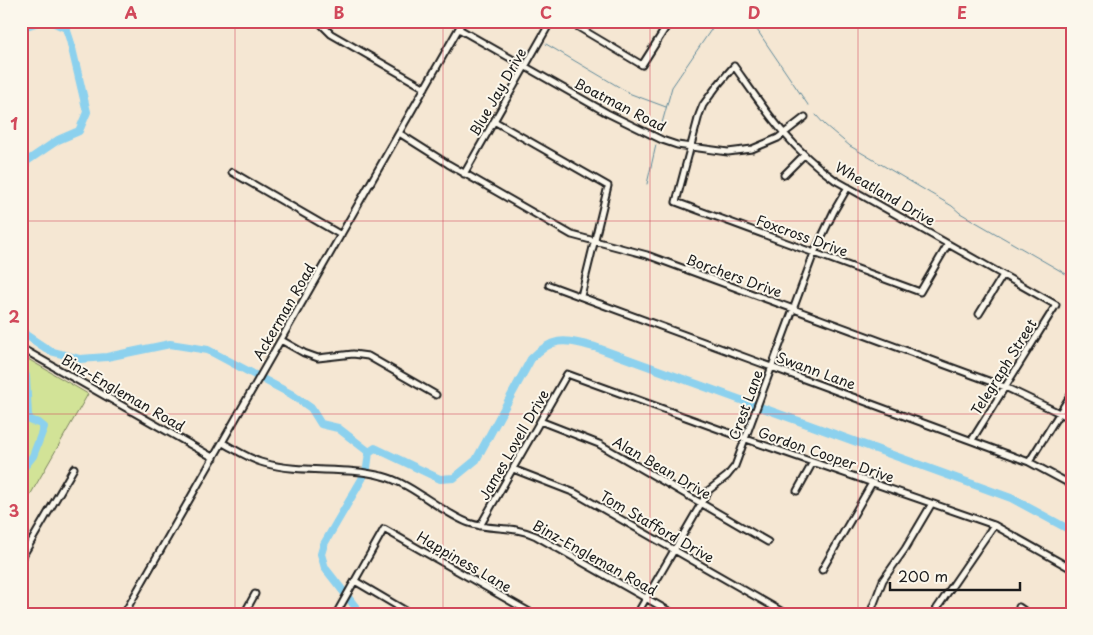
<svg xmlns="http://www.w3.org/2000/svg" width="1093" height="635" font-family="'Playpen Sans',sans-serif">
<rect width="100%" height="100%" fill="#f5e7d3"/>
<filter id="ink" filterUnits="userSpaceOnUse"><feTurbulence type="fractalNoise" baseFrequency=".02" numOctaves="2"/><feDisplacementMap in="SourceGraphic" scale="10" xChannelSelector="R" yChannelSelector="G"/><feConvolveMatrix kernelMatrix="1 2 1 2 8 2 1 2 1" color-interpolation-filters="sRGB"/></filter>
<g filter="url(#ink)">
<path fill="#d2e397" stroke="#77805a" d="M21,355L88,394L21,511Z"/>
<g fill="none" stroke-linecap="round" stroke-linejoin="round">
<path stroke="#5f899a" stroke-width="1" d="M751,21L808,105
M546,44L631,94L666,107
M816,115L825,125L850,146L952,206L960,213L1066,274
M659,134L672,87L717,21
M647,184L656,145"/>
<path stroke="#8cd1ee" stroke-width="8" d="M22,21L26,26L42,21
M21,176L27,161L58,140L79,131L87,112L70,40L66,28L50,21
M21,328L26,335L50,351L80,359L107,357L170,344L208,350L291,394L311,408L321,424L338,428L369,452L367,468L362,479L324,544L321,554L325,568L361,614
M21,362L26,376L28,415L31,421L39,423L44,427L33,456L21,471
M369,452L375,448L440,479L454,478L476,460L531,359C554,335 565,340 595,347L1011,498L1072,531"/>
<defs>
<path id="minor" d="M568,21L642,65L670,21
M321,24L331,34L425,88
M459,29L607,113L662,140L677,145L728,152L752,149L778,138L805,117
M494,121L608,186L581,296
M399,133L448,164L572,235L647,255L1005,387L1072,419
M232,172L341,235
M464,174L551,21
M784,175L804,155
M948,244L920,292L676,202L699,115L703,105L717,86L734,66C766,111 789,147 835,180L1056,305L972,440
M549,285L1029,462L1072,485
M979,314L1003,275
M281,340L304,353L318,358L353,354L368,356L436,395
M21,348L214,458
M540,421L599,444L768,542
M223,443C236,450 249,459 264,463C301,474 344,466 382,476C412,483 440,512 469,523C492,531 512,525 536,536L674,614
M1029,462L1072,393
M513,469L575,493L786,614
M797,491L813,462
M480,526L567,374L746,439L994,525L1072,569
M21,559L74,468
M822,570L872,483
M355,581L411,614
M1019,607L1029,614
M124,614L463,21
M244,614L255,594
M336,614L384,529L533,614
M637,614L709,490L727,476L735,466L814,253L834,211L848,187
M870,614L883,580L905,549L931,505
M933,614L994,525"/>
</defs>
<use href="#minor" stroke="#1c1c1c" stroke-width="9"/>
<use href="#minor" stroke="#fbf7ec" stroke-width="5"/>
</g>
</g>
<path fill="none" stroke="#d1495b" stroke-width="1" stroke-opacity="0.55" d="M235,21V614M443,21V614M650,21V614M858,21V614M21,221H1072M21,414H1072"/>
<g text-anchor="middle" stroke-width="4" stroke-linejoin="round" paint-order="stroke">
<g font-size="14" fill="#1c1c1c" stroke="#fbf7ec">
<text transform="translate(498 92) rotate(-60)" y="5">Blue Jay Drive</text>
<text transform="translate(620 105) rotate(27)" y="5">Boatman Road</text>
<text transform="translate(885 194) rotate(30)" y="5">Wheatland Drive</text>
<text transform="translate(802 236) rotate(20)" y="5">Foxcross Drive</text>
<text transform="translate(734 276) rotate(20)" y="5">Borchers Drive</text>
<text transform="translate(284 312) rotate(-60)" y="5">Ackerman Road</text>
<text transform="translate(1004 367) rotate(-58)" y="5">Telegraph Street</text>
<text transform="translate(816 371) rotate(20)" y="5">Swann Lane</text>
<text transform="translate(123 393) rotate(30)" y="5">Binz-Engleman Road</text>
<text transform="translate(746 405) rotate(-70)" y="5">Crest Lane</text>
<text transform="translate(514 445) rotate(-60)" y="5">James Lovell Drive</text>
<text transform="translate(826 455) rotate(19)" y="5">Gordon Cooper Drive</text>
<text transform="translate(662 468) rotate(30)" y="5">Alan Bean Drive</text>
<text transform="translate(657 527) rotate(30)" y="5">Tom Stafford Drive</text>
<text transform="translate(595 558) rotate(29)" y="5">Binz-Engleman Road</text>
<text transform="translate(464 562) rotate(30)" y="5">Happiness Lane</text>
</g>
</g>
<rect width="1093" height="635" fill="none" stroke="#fbf7ec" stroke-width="55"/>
<path d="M890 582v8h130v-8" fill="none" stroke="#1c1c1c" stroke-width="2.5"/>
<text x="898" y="582" font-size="15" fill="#1c1c1c" stroke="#fbf7ec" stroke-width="4" paint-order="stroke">200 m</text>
<rect x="28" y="28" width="1038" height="580" fill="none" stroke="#d1495b" stroke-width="2"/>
<g font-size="16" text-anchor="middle" font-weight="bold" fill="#d1495b">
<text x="131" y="19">A</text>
<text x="339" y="19">B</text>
<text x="546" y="19">C</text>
<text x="754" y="19">D</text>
<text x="962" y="19">E</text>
<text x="14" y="130">1</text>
<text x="14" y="323">2</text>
<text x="14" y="517">3</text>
</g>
</svg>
